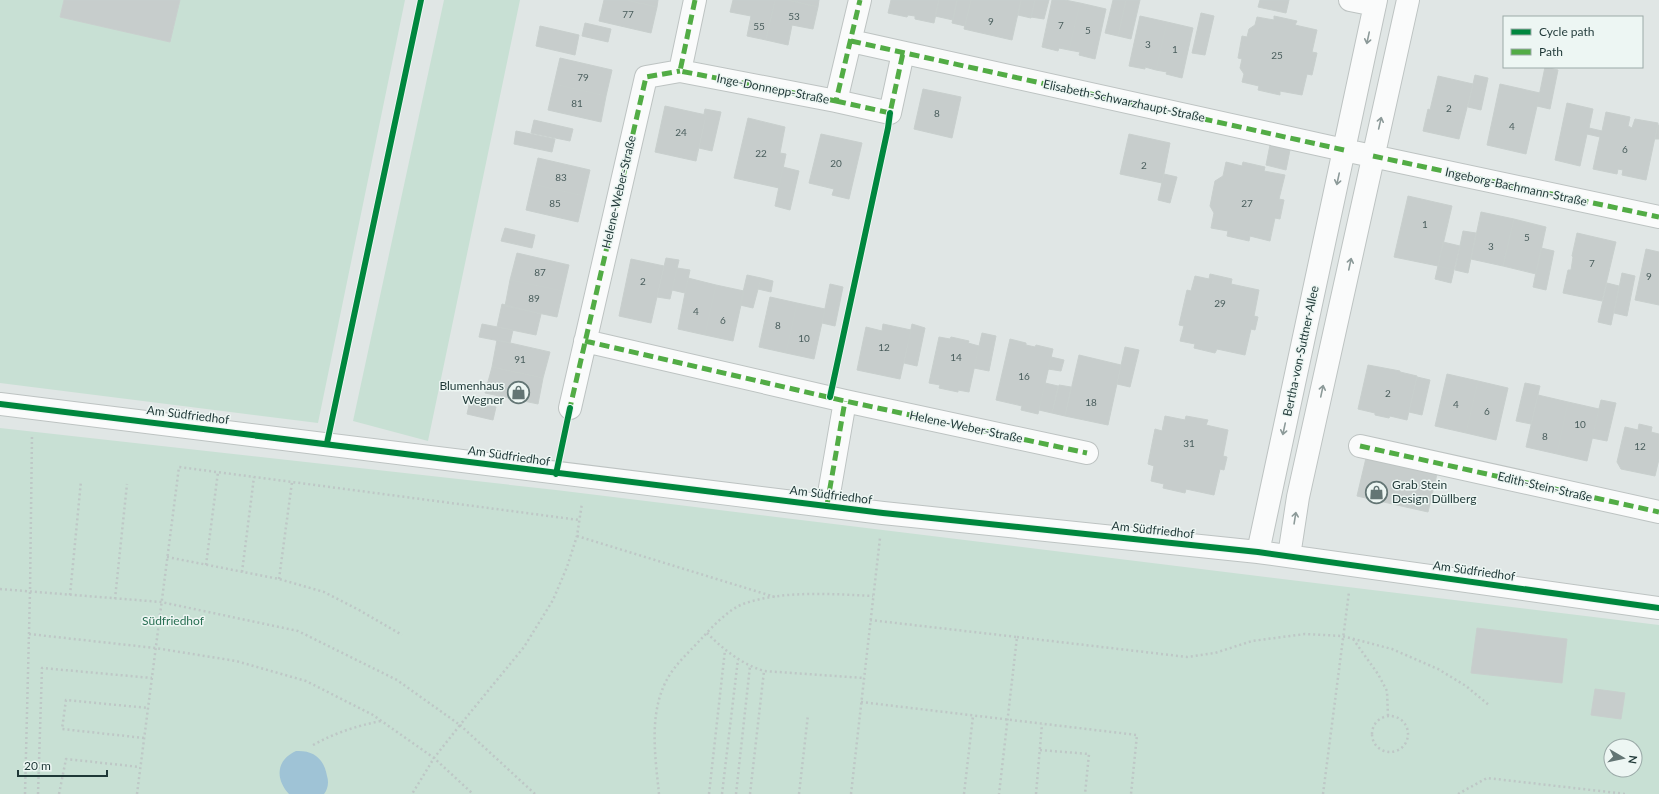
<svg xmlns="http://www.w3.org/2000/svg" width="1659" height="794" font-family="Lato,sans-serif">
<rect width="100%" height="100%" fill="#e0e6e5"/>
<path fill="#c8e0d4" fill-rule="evenodd" d="M0,0H64L60,17L170,42L180,0H405L318,423L0,383Z
M444,0H520L428,441L353,421Z
M0,428L556,490L1659,625V794H0ZM1611,746H1635V770H1611Z"/>
<path fill="#9fc3d6" d="M296,751C314,750 324,759 327,776C329,782 328,789 324,794H289C275,779 276,760 296,751Z"/>
<path fill="#c7cdcc" stroke="#c8cfcd" d="M64,0H180L170,42L60,17Z
M604,0H626L657,7L651,33L599,21Z
M626,0H658L657,7Z
M733,0H775L766,40L747,36L751,16L730,12Z
M775,0H788L818,7L813,29L792,25L788,45L766,40Z
M788,0H819L818,7Z
M891,0H939L934,23L915,19V16L908,15L907,17L888,13Z
M939,0H957L953,20L935,16Z
M957,0H971L965,26L952,23Z
M971,0H1021L1012,40L964,29Z
M1021,0H1035L1031,18L1018,15Z
M1035,0H1049L1044,19L1031,17Z
M1052,0H1065L1080,3L1069,50L1059,48L1058,51L1042,47Z
M1113,0H1126L1118,36L1105,33Z
M1126,0H1140L1131,39L1118,36Z
M1260,0H1289L1286,13L1258,7Z
M1080,3L1106,9L1095,59L1079,55L1080,52L1069,50Z
M1201,13L1214,16L1205,55L1192,53Z
M1140,16L1167,22L1156,70L1145,67V69L1129,66Z
M1274,16L1297,21L1295,25L1317,30L1312,52L1317,53L1312,75L1307,74L1302,95L1280,91V95L1258,90L1259,86L1242,82L1244,74L1240,68L1242,59L1238,58L1242,36L1247,37L1249,29L1255,25L1257,17L1274,20Z
M1167,22L1193,28L1182,78L1166,74L1167,72L1156,70Z
M585,23L611,29L608,42L582,36Z
M540,26L579,35L575,55L536,46Z
M560,58L612,70L606,96L554,84Z
M1545,67L1558,70L1550,109L1537,106Z
M1475,75L1488,78L1481,110L1468,107Z
M1438,76L1473,84L1459,139L1423,131L1428,109L1430,110Z
M554,84L606,96L601,122L548,110Z
M1500,84L1540,93L1526,154L1487,145Z
M923,89L961,97L952,138L914,129Z
M1567,103L1593,109L1589,128L1602,131L1606,112L1630,117L1628,126L1632,128L1635,119L1658,123L1646,180L1622,175L1623,170L1618,169L1617,174L1593,169L1600,137L1587,134L1580,166L1555,160Z
M665,106L706,115L696,161L655,152Z
M705,109L721,112L712,151L699,148L706,115L704,114Z
M748,118L785,127L780,153L786,154L779,188L734,178Z
M534,120L573,129L570,141L531,133Z
M1658,125H1659V139H1655Z
M516,131L555,139L552,152L514,144Z
M821,134L862,143L849,199L832,195L834,189L809,183Z
M1129,134L1170,143L1162,183L1120,174Z
M1270,145L1290,150L1286,170L1266,165Z
M538,158L590,170L584,196L532,184Z
M1226,162L1242,166L1243,162L1265,167L1264,171L1285,175L1279,199L1284,200L1280,219L1275,218L1270,241L1250,236L1249,241L1227,236L1228,231L1211,228L1214,213L1210,206L1215,181L1223,176Z
M783,167L799,171L790,210L775,206Z
M1164,174L1177,177L1170,203L1158,200Z
M532,184L584,196L578,222L526,210Z
M1408,196L1452,206L1438,266L1394,257Z
M1481,212L1514,219L1503,266L1471,259Z
M1514,219L1546,227L1536,274L1503,266Z
M505,228L535,235L532,248L501,241Z
M1463,231L1476,233L1468,273L1455,270Z
M1577,233L1616,242L1602,301L1563,293L1568,270H1571L1573,257L1572,256Z
M1443,242L1460,246L1454,270L1438,266Z
M1541,248L1554,251L1546,290L1533,287Z
M1646,249L1659,252V305L1635,300Z
M517,253L569,265L563,291L510,280Z
M666,258L679,260L670,299L657,297Z
M631,259L664,266L651,323L619,316Z
M1438,266L1454,270L1451,283L1435,279Z
M677,268L690,270L685,293L672,290Z
M1622,273L1635,276L1627,316L1614,313Z
M1210,274L1232,279L1231,284L1259,290L1254,316L1258,317L1255,330L1251,329L1245,355L1217,349L1215,353L1194,348L1195,344L1180,341L1184,326L1179,325L1187,290L1191,291L1195,276L1209,279Z
M747,275L761,278L753,308L740,305Z
M688,278L716,285L705,335L678,329Z
M761,278L773,281L771,292L758,289Z
M510,280L563,291L557,317L505,306Z
M1607,283L1619,286L1611,325L1598,322Z
M830,284L843,287L835,326L822,323Z
M716,285L744,291L733,341L705,335Z
M770,297L797,303L786,353L759,347Z
M797,303L825,309L814,359L786,353Z
M502,304L541,314L536,335L497,327Z
M482,324L513,330L510,343L479,337Z
M883,324L911,330L900,379L857,370L866,327L882,331Z
M912,324L925,328L917,366L904,363Z
M982,333L996,336L989,371L974,368Z
M939,337L950,339L951,337L969,341L968,343L979,346L969,392L958,390V392L939,388L940,385L929,383Z
M1010,339L1026,343V345L1035,347L1036,345L1053,349L1038,414L1021,410L1022,406L996,400Z
M497,340L550,352L543,378L492,367Z
M1125,347L1139,350L1130,387L1117,384Z
M1079,355L1121,365L1108,425L1065,416Z
M1051,357L1064,360L1061,371L1048,369Z
M1368,365L1400,371V372L1417,376L1407,420L1390,416L1389,418L1375,415V413L1358,409Z
M492,367L543,378L538,404L485,393Z
M1447,374L1478,381L1466,433L1435,426Z
M1417,377L1430,380L1422,415L1409,412Z
M1478,381L1508,388L1496,440L1466,433Z
M1045,383L1058,386L1052,413L1039,410Z
M1525,383L1540,386L1531,424L1516,421Z
M1059,385L1071,387L1065,416L1052,413Z
M1538,395L1568,402L1557,454L1526,447Z
M1601,400L1616,403L1607,441L1592,438Z
M470,401L496,407L493,420L467,414Z
M1568,402L1599,409L1587,461L1557,454Z
M1165,416L1185,420L1186,416L1208,420L1206,425L1228,430L1223,456L1227,457L1224,470L1220,469L1214,495L1186,489L1185,493L1163,488L1164,484L1151,481L1154,466L1148,464L1155,429L1162,431Z
M1639,424L1652,427L1651,432L1659,434V459L1655,476L1621,469L1617,462L1625,427L1638,430Z
M1366,458L1437,474L1428,512L1357,496Z
M1477,628L1567,639L1562,683L1471,673Z
M1595,689L1625,693L1621,719L1591,715Z"/>
<g fill="none" stroke-linecap="round" stroke-linejoin="round">
<defs>
<path id="minor" d="M695,0L680,71L836,101L860,0
M1350,0L1375,5
M851,41L1344,150L1659,217
M836,101L890,113L903,53
M585,341L845,401L1087,453
M0,404L883,513L1258,552L1659,608
M570,408L646,77L680,71
M1360,446L1659,512
M827,505L845,401
M1258,552L1376,0
M1289,556L1298,497L1408,0"/>
</defs>
<use href="#minor" stroke="#bdc3c2" stroke-width="24"/>
<path stroke="#bec7c6" stroke-width="2.5" stroke-dasharray="2 3" stroke-linecap="butt" d="M577,536L775,597
M167,557L279,579L324,592L359,610L402,635
M206,565L218,472
M242,572L254,477
M279,579L292,482
M0,589L161,602L298,631L397,680L460,725L434,758L412,794
M70,595L81,481
M115,599L127,484
M870,620L1017,637L999,794
M707,633C723,649 741,664 764,671L864,678
M29,634L155,648L236,661L306,681L373,715L434,758L473,794
M1017,637L1187,657L1215,653L1252,641L1305,634L1342,636L1392,649L1438,669L1466,686L1490,706
M1353,639L1378,674L1387,691L1388,716
M861,702L1137,735L1131,794
M1372 734a18 18 0 1 1 36 0a18 18 0 1 1-36 0Z
M144,738L62,729L66,700L148,708
M313,745C335,733 356,726 381,721
M1040,750L1089,754L1085,794
M25,794L30,592L32,435
M38,794L42,668L152,678
M59,794L66,759L140,767
M137,794L179,467L579,520
M535,794L460,725L524,647L553,600L567,567L577,536L582,503
M659,794C655,754 647,705 673,670C681,659 692,649 702,638C712,627 729,609 743,604C782,590 833,594 873,596
M709,794L725,650
M722,794L738,659
M736,794L750,666
M750,794L764,671
M799,794L808,715
M851,794L880,538
M964,794L973,716
M1036,794L1042,724
M1323,794L1349,592
M1458,794L1487,778L1626,794"/>
<use href="#minor" stroke="#fafbfb" stroke-width="22"/>
<path stroke="#52ac45" stroke-width="5" stroke-dasharray="10 5" stroke-linecap="butt" d="M695,0L680,71L836,101L860,0
M851,41L1344,150
M836,101L890,113L903,53
M1373,156L1659,217
M585,341L845,401L1087,453
M569,412L646,77L680,71
M1360,446L1659,512
M827,505L845,401"/>
<defs>
<path id="cycleway" d="M830,397L888,128L890,113
M0,404L883,513L1258,552L1659,608
M327,443L421,0
M556,474L570,408"/>
</defs>
<use href="#cycleway" stroke="#edf6f3" stroke-width="8"/>
<use href="#cycleway" stroke="#00873e" stroke-width="6"/>
</g>
<defs><path id="oneway-shaft" d="M-6 0H5M1.5-3L5.5 0L1.5 3" fill="none" stroke-width="1.6" stroke-linecap="round" stroke-linejoin="round"/></defs>
<g stroke="#8c9a99">
<use href="#oneway-shaft" transform="translate(1368 38) rotate(102)"/>
<use href="#oneway-shaft" transform="translate(1380 123) rotate(-77)"/>
<use href="#oneway-shaft" transform="translate(1338 179) rotate(102)"/>
<use href="#oneway-shaft" transform="translate(1350 264) rotate(-78)"/>
<use href="#oneway-shaft" transform="translate(1322 391) rotate(-78)"/>
<use href="#oneway-shaft" transform="translate(1284 429) rotate(102)"/>
<use href="#oneway-shaft" transform="translate(1295 518) rotate(-81)"/>
</g>
<defs>
<symbol id="shop-ring" viewBox="-11 -11 22 22"><circle r="9.5" fill="#edf6f3" stroke="#637574" stroke-width="1.5"/><path d="M-5-2.5h2.3a2.7 3.5 0 0 1 5.4 0H5L5.5 6h-11ZM-1.5-2.5h3a1.5 2.3 0 0 0-3 0Z" fill="#637574"/></symbol>
</defs>
<g fill-rule="evenodd">
<use href="#shop-ring" x="506" y="380" width="25" height="25"/>
<use href="#shop-ring" x="1364" y="480" width="25" height="25"/>
</g>
<g text-anchor="middle" stroke-width="3" stroke-linejoin="round" paint-order="stroke">
<g font-size="10" fill="#4a5e5d">
<text x="628" y="18">77</text>
<text x="794" y="20">53</text>
<text x="991" y="25">9</text>
<text x="1061" y="29">7</text>
<text x="759" y="30">55</text>
<text x="1088" y="34">5</text>
<text x="1148" y="48">3</text>
<text x="1175" y="53">1</text>
<text x="1277" y="59">25</text>
<text x="583" y="81">79</text>
<text x="577" y="107">81</text>
<text x="1449" y="112">2</text>
<text x="937" y="117">8</text>
<text x="1512" y="130">4</text>
<text x="681" y="136">24</text>
<text x="1625" y="153">6</text>
<text x="761" y="157">22</text>
<text x="836" y="167">20</text>
<text x="1144" y="169">2</text>
<text x="561" y="181">83</text>
<text x="555" y="207">85</text>
<text x="1247" y="207">27</text>
<text x="1425" y="228">1</text>
<text x="1527" y="241">5</text>
<text x="1491" y="250">3</text>
<text x="1592" y="267">7</text>
<text x="540" y="276">87</text>
<text x="1649" y="280">9</text>
<text x="643" y="285">2</text>
<text x="534" y="302">89</text>
<text x="1220" y="307">29</text>
<text x="696" y="315">4</text>
<text x="723" y="324">6</text>
<text x="778" y="329">8</text>
<text x="804" y="342">10</text>
<text x="884" y="351">12</text>
<text x="956" y="361">14</text>
<text x="520" y="363">91</text>
<text x="1024" y="380">16</text>
<text x="1388" y="397">2</text>
<text x="1091" y="406">18</text>
<text x="1456" y="408">4</text>
<text x="1487" y="415">6</text>
<text x="1580" y="428">10</text>
<text x="1545" y="440">8</text>
<text x="1189" y="447">31</text>
<text x="1640" y="450">12</text>
</g>
<g font-size="12" fill="#1f3837" stroke="#edf6f3">
<text transform="translate(773 89) rotate(11)" y="4">Inge-Donnepp-Straße</text>
<text transform="translate(1124 101) rotate(12)" y="4">Elisabeth-Schwarzhaupt-Straße</text>
<text transform="translate(1516 187) rotate(12)" y="4">Ingeborg-Bachmann-Straße</text>
<text transform="translate(619 192) rotate(-77)" y="4">Helene-Weber-Straße</text>
<text transform="translate(1301 351) rotate(-78)" y="4">Bertha-von-Suttner-Allee</text>
<text transform="translate(188 415) rotate(7)" y="4">Am Südfriedhof</text>
<text transform="translate(966 427) rotate(12)" y="4">Helene-Weber-Straße</text>
<text transform="translate(509 456) rotate(8)" y="4">Am Südfriedhof</text>
<text transform="translate(1545 487) rotate(13)" y="4">Edith-Stein-Straße</text>
<text transform="translate(831 495) rotate(7)" y="4">Am Südfriedhof</text>
<text transform="translate(1153 530) rotate(6)" y="4">Am Südfriedhof</text>
<text transform="translate(1474 571) rotate(8)" y="4">Am Südfriedhof</text>
</g>
<g font-size="12" fill="#1f3837" stroke="#edf6f3" text-anchor="end">
<text x="504" y="390">Blumenhaus<tspan x="504" dy="14">Wegner</tspan></text>
<text x="1392" y="489" text-anchor="start">Grab Stein<tspan x="1392" dy="14">Design Düllberg</tspan></text>
</g>
<g font-size="12" fill="#296f53" stroke="#edf6f3">
<text x="173" y="625">Südfriedhof</text>
</g>
</g>
<rect x="1503" y="16" width="140" height="52" fill="#edf6f3" stroke="#9baaa8"/>
<rect x="1511" y="29" width="20" height="6" fill="#00873e" stroke="#9baaa8"/>
<text x="1539" y="36" font-size="12" fill="#1f3837">Cycle path</text>
<rect x="1511" y="49" width="20" height="6" fill="#52ac45" stroke="#9baaa8"/>
<text x="1539" y="56" font-size="12" fill="#1f3837">Path</text>
<g transform="translate(1623 758) rotate(99)"><circle r="19" fill="#edf6f3" stroke="#9baaa8"/>
<path d="M0-3L7 15L0 10L-7 15Z" fill="#637574"/>
<text y="-6" font-size="11" font-weight="bold" text-anchor="middle" fill="#1f3837">N</text>
</g>
<path d="M18 770v6h89v-6" fill="none" stroke="#1f3837" stroke-width="2"/>
<text x="24" y="770" font-size="12" fill="#1f3837" stroke="#edf6f3" stroke-width="3" paint-order="stroke">20 m</text>
</svg>
